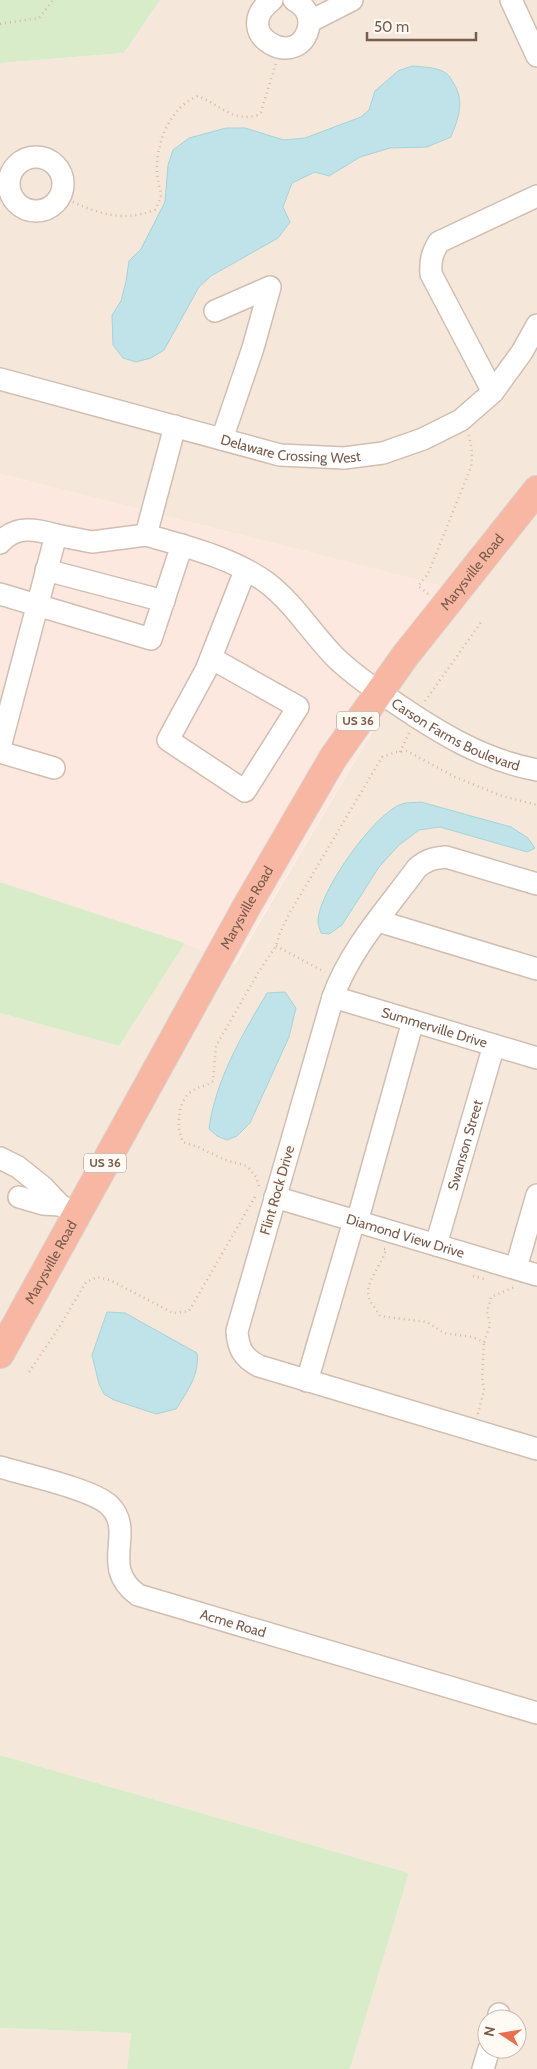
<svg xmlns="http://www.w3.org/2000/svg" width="537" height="2069" font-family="Cabin,sans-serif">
<rect width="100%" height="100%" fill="#fdf6ec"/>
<path fill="#f5e8da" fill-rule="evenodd" d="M160,0H537V2069H350L409,1873L0,1755V1013L119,1046L185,943L235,964L405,676L468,593L0,474V63L124,53ZM487,2019H517V2049H487Z
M0,2028L131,2033L127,2069H0Z"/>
<path fill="#fde8e0" d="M0,474L469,593L405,676L234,964L185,943L0,882Z"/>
<path fill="#d8ecc9" d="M0,0H160L124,53L0,63Z
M0,882L185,943L119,1046L0,1013Z
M0,1755L409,1873L350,2069H127L131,2033L0,2028Z"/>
<path fill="#bfe3e8" stroke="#a5d3da" d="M412,66C423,67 439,67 447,74C450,76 452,81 454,84C465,102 458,119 451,137L427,147L390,148L360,157L329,176L315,172L292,183L283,207L290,222L278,238L211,276L199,287L164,350L151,358L136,362L123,358L113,345L112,315L121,301L126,281L129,261L141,249L165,202L168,165L173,150L189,138L226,128H245L284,140L305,138L361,117L369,110L375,91L398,71Z
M421,802L511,827L528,838L535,848L527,852L440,827L419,830L399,845L379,867L342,925L329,934L321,933C320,930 318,925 318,922C317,894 375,812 402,804C407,802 415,803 421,802Z
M285,992L296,1008L289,1037L250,1123L237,1136L227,1140L217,1136L209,1129C215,1081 242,1035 267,993Z
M107,1312L125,1313L197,1353C200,1374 187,1392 176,1409L156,1414L114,1400L104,1394L99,1384L92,1355Z"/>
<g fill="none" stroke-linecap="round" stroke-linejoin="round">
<defs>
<g id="minor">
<path d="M272,0C227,34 301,74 309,25C310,14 304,5 294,0"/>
<path d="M511,0L537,56"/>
<path d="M309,22L352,0"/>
<circle cx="36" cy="184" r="27"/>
<path d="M215,311L270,287L253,348L222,439"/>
<path id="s1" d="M0,379L280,455L344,458L383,453L423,439L461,420L493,392L522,352L537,325"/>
<path d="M493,392L431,274C430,261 432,253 439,242L537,196"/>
<path id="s2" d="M175,426L146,535C185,546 233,558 266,582C294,603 312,634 336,658C353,674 374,689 394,702C438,732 483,760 537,770"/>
<path d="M56,535L92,542L146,535"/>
<path d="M0,543C15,525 36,529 56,535L0,747"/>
<path d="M46,570L164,601"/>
<path d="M0,594L151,639L182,545"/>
<path d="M211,658L298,707L245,791L168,740L206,670L245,571"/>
<path d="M0,752L54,768"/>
<path d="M537,884L446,857C434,858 426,860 417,868C387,909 350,949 333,997L237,1331C238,1348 243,1358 259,1366L537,1449"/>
<path d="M378,921L537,969"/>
<path id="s3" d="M333,997L537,1058"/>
<path d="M0,1158L18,1167L43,1187L60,1205L77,1214"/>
<path d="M19,1197L43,1204L60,1205"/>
<path id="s4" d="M275,1197L537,1275"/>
<path d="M357,1222L413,1021"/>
<path id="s5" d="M436,1245L494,1045"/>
<path d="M516,1268L537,1195"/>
<path d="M307,1381L354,1221"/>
<path id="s6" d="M0,1467C26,1475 92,1489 109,1505C137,1532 98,1566 138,1595L537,1713"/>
<path d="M498,2019L499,2014"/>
<path d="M483,2069L489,2049"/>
</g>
<g id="highway">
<path id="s7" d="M0,1354L248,904L333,758L405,656L537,490"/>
</g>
</defs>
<use href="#minor" stroke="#d1beb0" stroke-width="24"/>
<use href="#highway" stroke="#dad1cd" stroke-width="30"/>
<path stroke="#d9b8a5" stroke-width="2.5" stroke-dasharray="1 4" stroke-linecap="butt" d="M0,24L39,18L53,0
M59,196C94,211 117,224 155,210L161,198C161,189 157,180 157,171C156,143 170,107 198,96C219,104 233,123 258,115L261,112L276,63
M428,594L418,586L428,574L471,467C473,455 472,446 468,434
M425,701L482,621
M400,752L409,733
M276,946L325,972
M259,1186L256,1177L247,1166L225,1160L198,1147L183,1142C176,1128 177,1101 192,1091C199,1086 207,1086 213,1081L216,1046L258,973L276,946L279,935L289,914L382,757L396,752L407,751L455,777L502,796L537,805
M384,1249H386C382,1266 364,1282 369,1298C371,1304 377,1310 380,1316L427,1322L444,1333L472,1337L484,1342L490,1325L487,1312L491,1297L514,1287
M473,1276L484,1279
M29,1372L58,1329L86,1282L97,1277L110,1280L173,1313L189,1311L256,1195
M478,1414L484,1390L482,1377L484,1342"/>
<use href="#minor" stroke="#fff" stroke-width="21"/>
<use href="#highway" stroke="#f7b7a3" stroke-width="28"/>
</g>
<g text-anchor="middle" stroke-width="4" stroke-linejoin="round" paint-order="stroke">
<g fill="#fffaf3" stroke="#a28b7f" stroke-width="1">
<rect x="337" y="711.5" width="42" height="19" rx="4"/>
<rect x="84" y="1153.5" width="42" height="19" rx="4"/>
</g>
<g font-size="12" font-weight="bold" fill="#7a5c4d">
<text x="358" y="725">US 36</text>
<text x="105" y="1167">US 36</text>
</g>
<g font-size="14" fill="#7a5c4d" stroke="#fffaf3">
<text dy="5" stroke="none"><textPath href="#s1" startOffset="300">Delaware Crossing West</textPath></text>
<text dy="5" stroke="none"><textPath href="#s7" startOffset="915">Marysville Road</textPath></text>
<text dy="5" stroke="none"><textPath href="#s2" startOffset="489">Carson Farms Boulevard</textPath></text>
<text dy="5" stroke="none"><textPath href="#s7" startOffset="510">Marysville Road</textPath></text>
<text dy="5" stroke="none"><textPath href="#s3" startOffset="106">Summerville Drive</textPath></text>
<text dy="5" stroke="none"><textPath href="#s5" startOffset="104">Swanson Street</textPath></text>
<text transform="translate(277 1190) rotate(-74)" y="5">Flint Rock Drive</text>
<text dy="5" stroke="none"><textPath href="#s4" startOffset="136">Diamond View Drive</textPath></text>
<text dy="5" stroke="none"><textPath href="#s7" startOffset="105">Marysville Road</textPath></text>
<text dy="5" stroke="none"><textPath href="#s6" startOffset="315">Acme Road</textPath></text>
</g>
</g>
<g transform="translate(502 2034) rotate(282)"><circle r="24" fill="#fffaf3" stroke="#cabbb1"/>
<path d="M0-4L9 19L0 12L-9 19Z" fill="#e76f51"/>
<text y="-8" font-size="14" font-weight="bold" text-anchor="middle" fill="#7a5c4d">N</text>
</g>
<path d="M367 32v8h109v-8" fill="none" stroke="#7a5c4d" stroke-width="2.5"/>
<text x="374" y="32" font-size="15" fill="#7a5c4d" stroke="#fffaf3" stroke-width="4" paint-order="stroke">50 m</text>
</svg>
